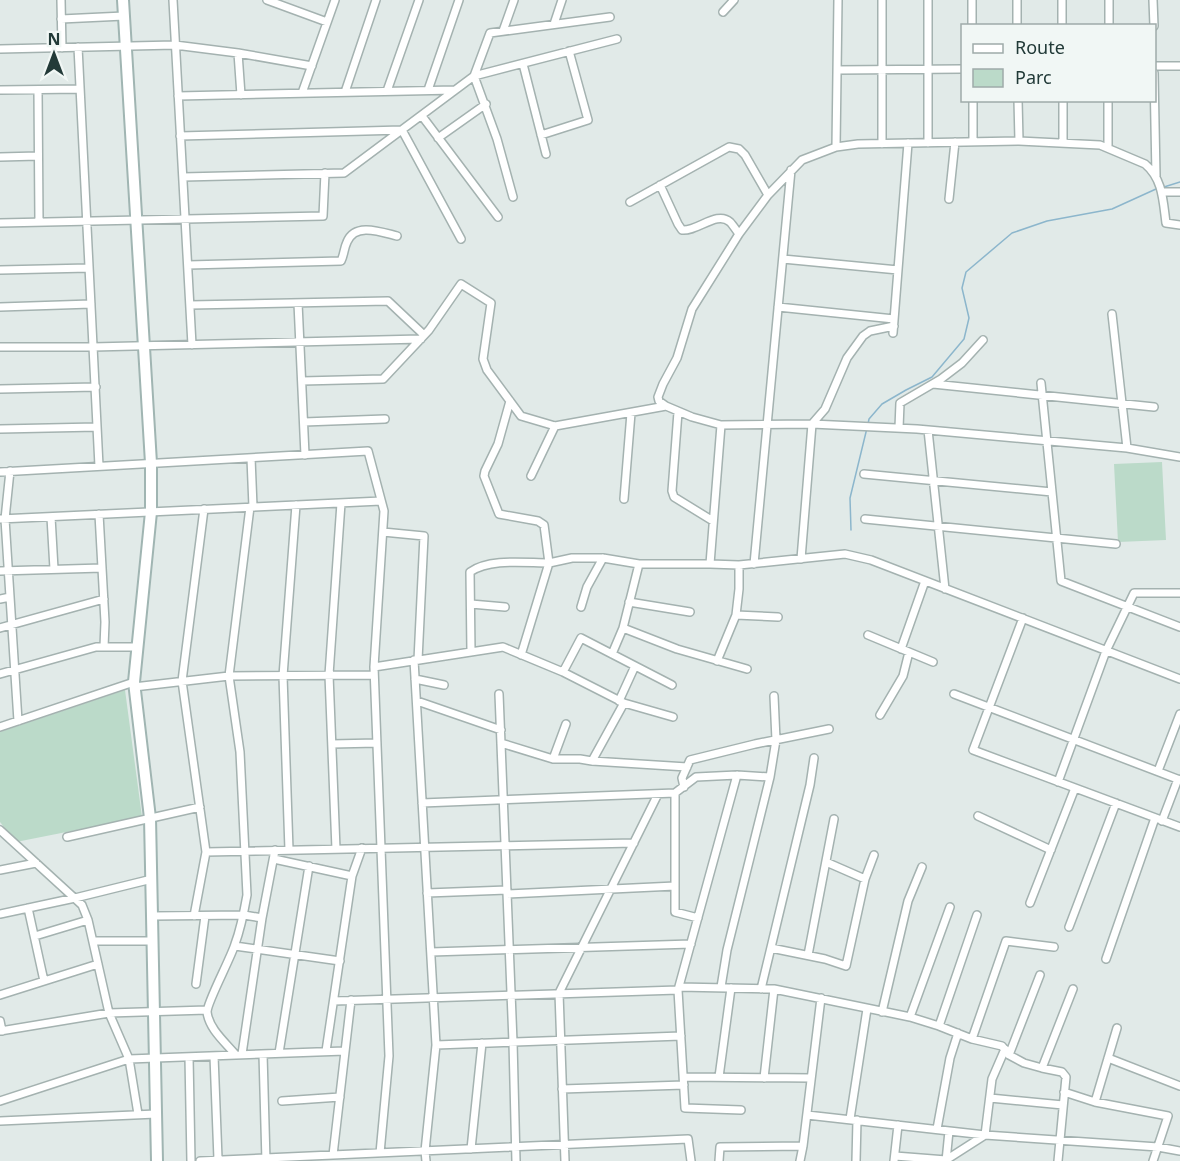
<svg xmlns="http://www.w3.org/2000/svg" width="1180" height="1161" font-family="'Noto Sans',sans-serif">
<rect width="100%" height="100%" fill="#e1eae8"/>
<path fill="#bbdac9" d="M1162,462L1166,540L1118,542L1114,464Z
M125,690L142,817L16,842L0,822V732Z"/>
<g fill="none" stroke-linecap="round" stroke-linejoin="round">
<path stroke="#8cb6cc" stroke-width="1.5" d="M1164,187L1180,182
M868,424L869,419L882,404L906,390L932,377L964,339L969,318L962,288L966,272L1012,233L1047,221L1112,209L1156,189
M851,530L850,498L867,428"/>
<defs>
<path id="street" d="M61,0L62,48
M173,0L192,345
M267,0L327,22
M882,0V144
M928,0V143
M972,0V26
M1017,0V26
M1062,0V26
M1153,0L1154,26
M723,12L734,0
M61,19L124,16
M554,24L562,0
M1109,26V0
M503,31L514,0
M78,47L99,466
M0,49L175,45L238,53L312,66
M238,53L241,95
M523,64L546,154
M1154,66H1180
M837,70L962,69
M1154,73L1156,176
M0,90L80,89
M38,90L39,222
M428,90L459,0
M387,91L419,0
M345,92L376,0
M302,93L335,0
M178,96L455,90
M973,100V142
M1018,100L1019,141
M1063,100V143
M422,116L498,217
M541,135L588,120L569,51
M180,136L402,130L461,239
M438,138L486,104
M836,147L838,0
M1108,148V100
M0,157L38,156
M183,177L344,173L474,76L617,39
M660,185L678,224L682,230C697,232 717,210 730,222C733,225 736,230 739,234
M1162,192H1180
M513,197L497,139L474,76L490,33L610,17
M949,199L955,142
M630,202L729,147L739,149L745,155L768,195
M0,223L323,216L325,173
M1180,225L1166,223C1163,201 1163,179 1145,164L1100,145L1019,141L858,144L836,147L802,160L768,195L739,234L692,309L677,358L663,384L658,397L659,401L666,406L692,417L721,425L812,424L917,429L1127,448L1180,457
M783,259L898,270
M188,265L341,261C344,255 344,248 347,242C355,222 381,232 397,236
M0,270L89,268
M298,303L305,455
M190,305L388,301L424,335
M0,307L91,304
M778,307L894,319
M1112,314L1127,448
M893,333L908,143
M0,347H93L421,339
M302,381L383,379L429,330L461,284L491,303L483,359L487,370L521,416L555,426L666,406
M1041,383L1061,581L1180,627
M933,384L1154,407
M0,389L96,387
M678,412L672,491L674,497L713,521
M304,422L385,419
M899,428L900,403L941,379L962,363L983,340
M0,429L97,427
M928,430L945,589
M251,458L253,507
M10,471L5,519L18,721
M0,472L368,451L384,511L374,667L389,1056L380,1153
M864,474L1052,492
M531,476L555,426
M624,499L631,413
M99,514L105,622L104,647
M51,517L54,569
M0,519L381,501
M865,519L1116,544
M383,532L424,536L418,660
M801,559L812,424L825,409L847,358L863,336L870,331L894,326
M710,564L721,425
M754,564L791,170
M0,571L102,568
M0,599L10,597
M629,602L690,612
M471,604L505,607
M581,607L587,587L603,558
M736,615L778,617
M1023,618L973,750L1180,827
M0,628L104,599
M623,628L677,649L747,669
M868,635L933,662
M901,649L925,581
M471,652L470,572C490,558 525,563 549,563L544,525L538,521L499,514L484,476L485,471L498,444L510,401
M612,654L623,628L639,564
M521,655L549,563L572,558H603L639,564H710L739,565L845,554L871,560L1180,679
M414,660L436,1045L425,1151L426,1161
M717,661L736,615L739,589V565
M374,667L503,647L563,672L624,703L673,717
M563,672L581,638L672,685
M0,674L96,647H137
M415,679L444,685
M134,687L229,676L374,675
M499,694L513,1042L516,1161
M954,694L1180,780
M417,701L501,730
M619,701L635,666
M880,715L903,676L909,652
M0,727L134,682
M501,743L553,759H580L592,761L687,767
M332,744L377,743
M553,759L566,724
M592,761L624,703
M1158,771L1180,714
M737,775L678,990L685,1108L741,1110
M1058,782L1106,651L1134,593H1180
M684,787L682,778L690,760L755,744L829,729
M675,793V912L698,918
M422,803L675,793L696,777L737,775L770,777
M978,816L1051,850
M1162,821L1178,779
M0,830L82,905L88,920L109,1013L129,1059L138,1114
M67,837L200,807
M336,849L329,675L341,503
M289,850L283,676L296,505
M206,852L634,843
M274,859L352,876
M826,862L865,879
M0,870L36,863
M427,893L507,890
M507,894L675,886
M1030,903L1075,788
M28,908L44,981
M0,914L75,898L152,879
M153,916L244,915L262,918
M194,916L206,852L182,681L204,509
M1069,927L1116,803
M35,936L88,920
M93,941H153
M235,946L340,961
M771,948L825,959L846,966L865,879L874,855
M431,952L691,944
M808,955L834,819
M1106,959L1155,818
M196,984L205,916
M679,987L774,989L910,1017L939,1026L972,1039L1002,1046L1009,1055L1024,1063L1042,1068L1062,1072L1066,1077L1058,1161
M721,987L727,950L770,777L776,740L774,696
M761,989L810,785L814,758
M0,995L98,964
M334,1001L678,990
M882,1012L908,901L922,867
M910,1017L950,907
M0,1021L2,1031
M939,1026L977,915
M0,1031L109,1013L207,1010
M972,1039L1006,941L1054,947
M436,1045L681,1036
M326,1051L352,876L362,848
M279,1053L309,866
M235,1054C225,1042 209,1029 207,1012C207,1002 231,958 235,944C241,928 244,912 247,895L240,752L229,676L250,507
M242,1054L262,918L275,850
M263,1054L266,1161
M1009,1055L1040,975
M214,1056L218,1159
M189,1057L191,1161
M1108,1058L1180,1086
M1042,1068L1073,989
M684,1077L811,1078
M719,1077L731,988
M764,1078L774,989
M562,1089L684,1085
M1064,1092L1095,1102L1168,1116L1153,1161
M990,1098L1063,1105
M0,1101L129,1059L345,1051
M282,1101L340,1097
M1095,1102L1117,1028
M807,1115L985,1135L1158,1147L1180,1151
M850,1119L867,1009
M0,1121L156,1114
M937,1129L950,1058L958,1033
M471,1149L482,1043
M333,1155L351,1000
M895,1156L946,1160L985,1135L992,1079L1005,1049
M200,1161L688,1139L691,1161
M565,1161L559,993L658,794
M719,1161L720,1147L803,1146
M800,1161L803,1146L821,998
M856,1161L857,1120
M894,1161L898,1125
M946,1161L949,1131"/>
<path id="secondary" d="M123,0L151,463V512L134,682L150,818L157,1161"/>
</defs>
<use href="#street" stroke="#a4b2b0" stroke-width="10"/>
<use href="#secondary" stroke="#a0b5b2" stroke-width="14"/>
<use href="#street" stroke="#fff" stroke-width="7"/>
<use href="#secondary" stroke="#fff" stroke-width="10"/>
</g>
<rect x="961" y="24" width="195" height="78" fill="#f1f7f5" stroke="#9eaba9" stroke-width="1.5"/>
<rect x="973" y="44" width="30" height="9" fill="#ffffff" stroke="#9eaba9" stroke-width="1.5"/>
<text x="1015" y="54" font-size="18" fill="#223a38">Route</text>
<rect x="973" y="69" width="30" height="18" fill="#bbdac9" stroke="#9eaba9" stroke-width="1.5"/>
<text x="1015" y="84" font-size="18" fill="#223a38">Parc</text>
<g transform="translate(54 54)" stroke="#f1f7f5" stroke-width="4.5" paint-order="stroke">
<path d="M0-4.5L10 22L0 15L-10 22Z" fill="#223a38"/>
<text y="-9" font-size="16" font-weight="bold" text-anchor="middle" fill="#223a38">N</text>
</g>
</svg>
